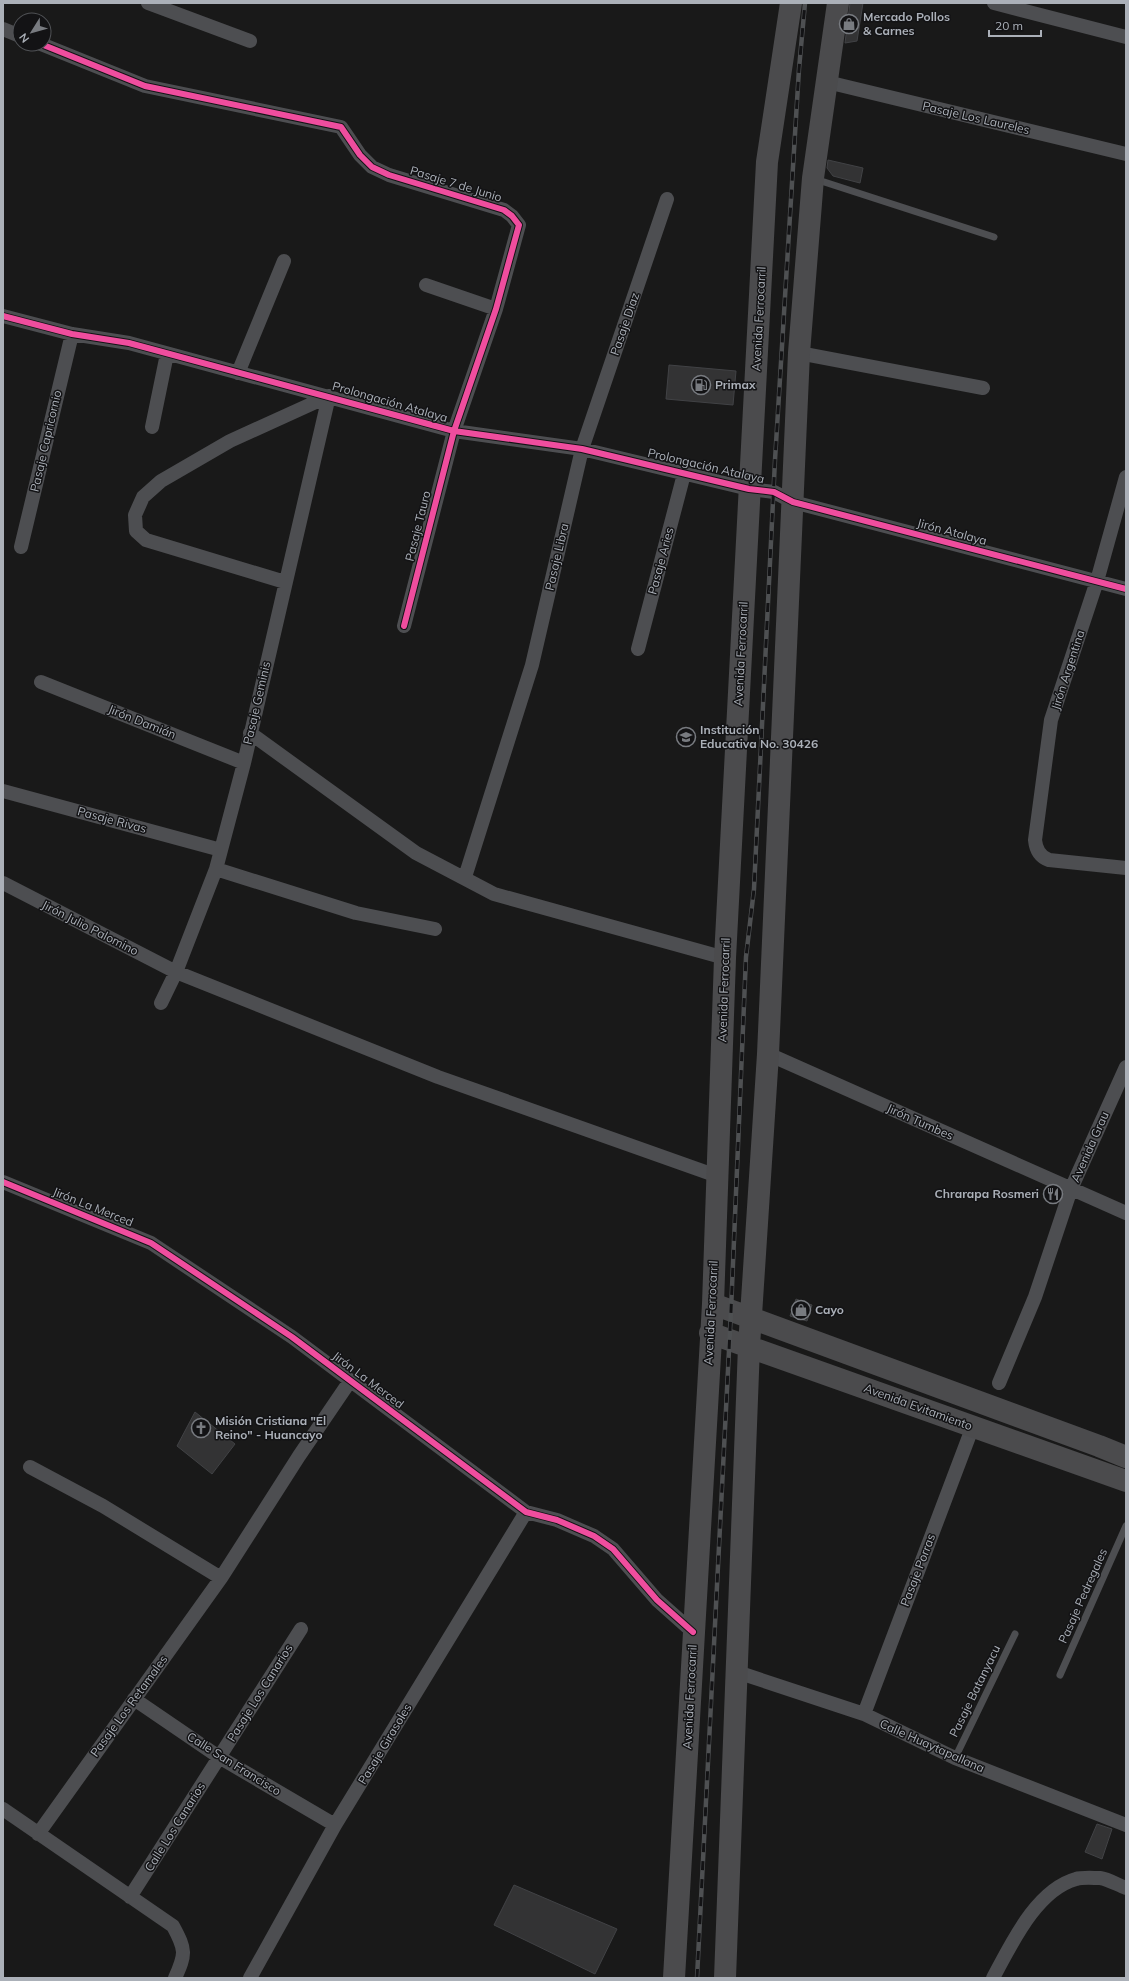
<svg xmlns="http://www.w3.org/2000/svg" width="1129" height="1981" font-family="Mulish,sans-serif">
<rect width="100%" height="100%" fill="#191919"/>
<path fill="#333334" stroke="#414245" d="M850,3H863L857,41L845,43Z
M828,160L863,168L860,183L833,176L827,168Z
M669,365L736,371L733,405L666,399Z
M796,1299L812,1305L807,1321L790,1316Z
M195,1412L235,1444L212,1474L177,1446Z
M1097,1824L1112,1829L1102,1859L1085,1852Z
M514,1885L617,1929L595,1974L494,1925Z"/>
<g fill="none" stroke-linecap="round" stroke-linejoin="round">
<path stroke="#4d4e51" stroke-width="7" d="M815,179L994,237
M1060,1675L1126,1526
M955,1758L1015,1634"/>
<path stroke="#4d4e51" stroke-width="14" d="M148,3L250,41
M994,3L1126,37
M3,29L20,36
M41,44L145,86L341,127L360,155L372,167L389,175L504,210L512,216L519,225L496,309L454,431L404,626
M827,82L1126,154
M426,285L496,309
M3,316L72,334L129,343L454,431L582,449L749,489L774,492L793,502L1126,589
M799,353L983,388
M238,373L284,261
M152,427L167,354
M1126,477L1097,581L1051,720L1035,840C1036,850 1040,857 1049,860L1126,868
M21,547L72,334
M285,582L146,540L136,531L135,515L143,497L161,481L230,441L329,396
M638,649L684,474
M41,682L244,763
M250,733L416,853L494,894L725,958
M3,791L221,850
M216,869L356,913L435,929
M465,877L532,665L582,449L667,199
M3,883L176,972L438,1077L717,1176
M161,1003L176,972L216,869L244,763L329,396
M768,1054L1126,1213
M3,1182L151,1243L292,1337L526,1512L557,1520L594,1536L613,1549L657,1600L693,1632
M999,1383L1035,1297L1071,1189L1126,1067
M30,1467L103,1506L221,1578
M737,1672L864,1714L955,1758L1126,1825
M134,1699L219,1757L335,1825
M864,1714L973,1426
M3,1809L173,1926C186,1950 186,1954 175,1978
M38,1834L221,1578L299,1456L350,1381
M130,1897L301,1629
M250,1978L335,1825L526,1512
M993,1978C1011,1945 1036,1890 1076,1879C1082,1877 1093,1878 1100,1878C1108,1879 1118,1885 1126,1888"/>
<path stroke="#4b4b4d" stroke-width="22" d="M713,1304L1099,1446L1126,1457
M710,1333L1126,1481
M674,1978L713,1304L725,958L767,162L791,3
M725,1978L749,1346L768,1054L799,353L813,178L838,3"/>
<defs>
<path id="rail" d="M697,1978L731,1311L746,957L754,889L775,460L799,69L805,3"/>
</defs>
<use href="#rail" stroke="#4e5052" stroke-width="4.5"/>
<use href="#rail" stroke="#131315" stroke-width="3" stroke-dasharray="9" stroke-linecap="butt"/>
<defs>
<path id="cycleway" d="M41,44L145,86L341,127L360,155L372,167L389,175L504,210L512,216L519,225L496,309L454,431L404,626
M3,316L72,334L129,343L454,431L582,449L749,489L774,492L793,502L1126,589
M3,1182L151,1243L292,1337L526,1512L557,1520L594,1536L613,1549L657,1600L693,1632"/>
</defs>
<use href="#cycleway" stroke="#131315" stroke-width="8"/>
<use href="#cycleway" stroke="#ef4d9e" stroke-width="6"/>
</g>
<defs>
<symbol id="shop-ring" viewBox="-11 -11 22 22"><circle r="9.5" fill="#131315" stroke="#787b80" stroke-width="1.5"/><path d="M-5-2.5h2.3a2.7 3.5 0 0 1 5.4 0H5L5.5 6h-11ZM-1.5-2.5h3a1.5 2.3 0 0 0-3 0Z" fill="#787b80"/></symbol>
<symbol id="fuel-ring" viewBox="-11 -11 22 22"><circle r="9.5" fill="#131315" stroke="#787b80" stroke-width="1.5"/><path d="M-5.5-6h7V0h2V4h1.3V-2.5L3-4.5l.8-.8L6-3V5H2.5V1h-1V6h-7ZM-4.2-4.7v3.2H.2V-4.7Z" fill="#787b80"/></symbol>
<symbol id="school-ring" viewBox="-11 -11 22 22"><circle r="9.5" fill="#131315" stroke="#787b80" stroke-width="1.5"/><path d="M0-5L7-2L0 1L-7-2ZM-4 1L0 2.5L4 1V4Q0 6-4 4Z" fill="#787b80"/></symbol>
<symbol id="restaurant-ring" viewBox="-11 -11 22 22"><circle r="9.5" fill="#131315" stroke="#787b80" stroke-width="1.5"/><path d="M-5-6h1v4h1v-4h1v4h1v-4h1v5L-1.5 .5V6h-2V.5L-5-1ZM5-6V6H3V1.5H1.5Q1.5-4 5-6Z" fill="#787b80"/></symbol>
<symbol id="church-ring" viewBox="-11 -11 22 22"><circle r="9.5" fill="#131315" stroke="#787b80" stroke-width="1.5"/><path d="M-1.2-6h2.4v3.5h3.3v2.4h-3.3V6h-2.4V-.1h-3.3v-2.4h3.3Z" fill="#787b80"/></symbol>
</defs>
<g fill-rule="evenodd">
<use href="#shop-ring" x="838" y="13" width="22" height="22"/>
<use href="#fuel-ring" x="690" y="374" width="22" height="22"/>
<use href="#school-ring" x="675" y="726" width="22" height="22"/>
<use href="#restaurant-ring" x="1042" y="1183" width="22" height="22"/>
<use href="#shop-ring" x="790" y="1299" width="22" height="22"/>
<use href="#church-ring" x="190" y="1417" width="22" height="22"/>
</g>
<g text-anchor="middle" stroke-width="3" stroke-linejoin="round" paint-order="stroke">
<g font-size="12" font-weight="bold" fill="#abb0b8" stroke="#131315" text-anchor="start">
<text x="863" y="21">Mercado Pollos<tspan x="863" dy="14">&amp; Carnes</tspan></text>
<text x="715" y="389">Primax</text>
<text x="700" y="734">Institución<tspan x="700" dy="14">Educativa No. 30426</tspan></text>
<text x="1039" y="1198" text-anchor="end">Chrarapa Rosmeri</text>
<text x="815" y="1314">Cayo</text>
<text x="215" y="1425">Misión Cristiana "El<tspan x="215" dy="14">Reino" - Huancayo</tspan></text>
</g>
<g font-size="12" fill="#abb0b8" stroke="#131315">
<text transform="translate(976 118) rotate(13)" y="4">Pasaje Los Laureles</text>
<text transform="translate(456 184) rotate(17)" y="4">Pasaje 7 de Junio</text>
<text transform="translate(759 319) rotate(-87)" y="4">Avenida Ferrocarril</text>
<text transform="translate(625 324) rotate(-71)" y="4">Pasaje Diaz</text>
<text transform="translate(390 402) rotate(16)" y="4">Prolongación Atalaya</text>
<text transform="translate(46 441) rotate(-77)" y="4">Pasaje Capricornio</text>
<text transform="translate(706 466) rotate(13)" y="4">Prolongación Atalaya</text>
<text transform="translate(418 526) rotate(-76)" y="4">Pasaje Tauro</text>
<text transform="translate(952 532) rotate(15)" y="4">Jirón Atalaya</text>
<text transform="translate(557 557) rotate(-77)" y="4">Pasaje Libra</text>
<text transform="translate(661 561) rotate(-75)" y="4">Pasaje Aries</text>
<text transform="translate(741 654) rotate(-87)" y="4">Avenida Ferrocarril</text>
<text transform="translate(1068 670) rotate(-72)" y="4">Jirón Argentina</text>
<text transform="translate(257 703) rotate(-77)" y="4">Pasaje Geminis</text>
<text transform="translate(142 722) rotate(22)" y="4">Jirón Damián</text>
<text transform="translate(112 820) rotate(15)" y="4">Pasaje Rivas</text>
<text transform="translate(90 928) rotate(27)" y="4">Jirón Julio Palomino</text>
<text transform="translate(724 990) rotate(-88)" y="4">Avenida Ferrocarril</text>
<text transform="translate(920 1122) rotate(24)" y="4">Jirón Tumbes</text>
<text transform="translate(1090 1147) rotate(-66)" y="4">Avenida Grau</text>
<text transform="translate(93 1207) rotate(22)" y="4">Jirón La Merced</text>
<text transform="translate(711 1313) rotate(-87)" y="4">Avenida Ferrocarril</text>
<text transform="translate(368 1380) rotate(37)" y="4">Jirón La Merced</text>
<text transform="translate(918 1407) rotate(20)" y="4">Avenida Evitamiento</text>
<text transform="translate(918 1570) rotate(-69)" y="4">Pasaje Porras</text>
<text transform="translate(1083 1596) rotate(-66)" y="4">Pasaje Pedregales</text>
<text transform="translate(975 1691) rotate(-64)" y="4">Pasaje Batanyacu</text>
<text transform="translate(260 1693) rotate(-58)" y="4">Pasaje Los Canarios</text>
<text transform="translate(690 1697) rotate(-87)" y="4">Avenida Ferrocarril</text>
<text transform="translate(129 1706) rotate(-54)" y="4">Pasaje Los Retamales</text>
<text transform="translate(385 1744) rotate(-59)" y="4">Pasaje Girasoles</text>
<text transform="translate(932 1746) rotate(24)" y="4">Calle Huaytapallana</text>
<text transform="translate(234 1764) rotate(32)" y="4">Calle San Francisco</text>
<text transform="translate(175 1827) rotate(-58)" y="4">Calle Los Canarios</text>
</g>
</g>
<rect width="1129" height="1981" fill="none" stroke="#abb0b8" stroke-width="8"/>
<g transform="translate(32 32) rotate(233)"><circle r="19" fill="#131315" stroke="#505256"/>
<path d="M0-3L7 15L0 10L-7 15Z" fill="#787b80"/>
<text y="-6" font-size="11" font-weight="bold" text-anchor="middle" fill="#abb0b8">N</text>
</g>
<path d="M989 30v6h52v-6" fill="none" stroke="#abb0b8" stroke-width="2"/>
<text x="995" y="30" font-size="12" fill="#abb0b8" stroke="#131315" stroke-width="3" paint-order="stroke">20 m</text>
</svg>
